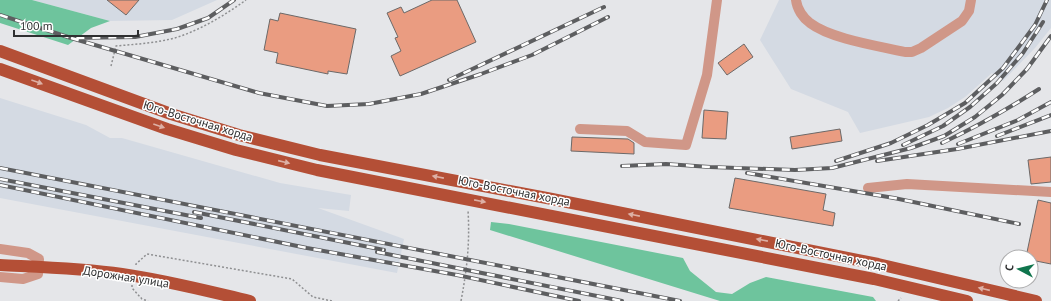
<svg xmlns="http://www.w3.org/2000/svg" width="1051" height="301" font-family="'PT Sans',sans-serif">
<rect width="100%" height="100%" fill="#e5e6e9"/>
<path fill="#d4dae3" d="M32,0H217L172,20L110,21Z
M779,0H1051V28L1035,48L1003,81L992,73L965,97L948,108L929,117L860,133L848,112L791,89L760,40Z
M0,98L86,125L110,138H122L280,183L351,195L349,211L318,208L404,239L397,273L0,198Z"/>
<path fill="#6ec49d" d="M0,0H32L110,21L91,28L68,45L0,23Z
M491,222L509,224L683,258L690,271L716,292L732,294L750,283L766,277L873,297L876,301H720L490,230Z"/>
<path fill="#ea9c81" stroke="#6c6968" d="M107,0H139L126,15Z
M432,0H457L476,42L400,76L391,56L401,51L395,38L398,37L387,13L401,7L404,13Z
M280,13L356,29L347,74L328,71V74L276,63L278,53L264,50L270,19L278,21Z
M744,44L753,57L727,75L718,63Z
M704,110L728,112L726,139L702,138Z
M840,129L842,141L792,149L790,137Z
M572,137L628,139L634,143V154L571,151Z
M1051,157V182L1031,184L1028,160Z
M735,178L826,194L823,210L835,213L833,226L729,208Z
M1038,200L1051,203V264L1031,260V257H1026Z"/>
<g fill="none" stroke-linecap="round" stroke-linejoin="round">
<path stroke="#8e8f91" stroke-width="1.5" stroke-dasharray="2 2" stroke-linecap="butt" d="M111,66L116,46C137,44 158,43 178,37C202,29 225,15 246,0
M136,265V264L147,254L292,279L313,297L332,301
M132,285V288L142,299L148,301
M461,301C467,269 470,243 468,210
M898,301L901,298"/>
<path stroke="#d09788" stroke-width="10" d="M796,0C797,9 803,18 810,23C831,39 879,46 905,52H912L921,48L962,21L969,11L971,0
M580,129L627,131L645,142L686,145L707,75L717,0
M868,188L907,184L1051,192
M0,249L28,253L39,259L38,274L23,279L0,277"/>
<path stroke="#b44f36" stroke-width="12" d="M0,51L171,114L239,135L320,155L552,199L878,264L1036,301
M0,69L167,129L236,150L317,170L874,279L967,301
M0,265C40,267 81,268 122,274C165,280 207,291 250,301"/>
<defs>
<path id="rail" d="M0,15L71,38L135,37L177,29L208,18L234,0
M71,38L259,93L327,106L369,104L421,94L481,74L532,55L608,17
M449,80L604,7
M997,136L1051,115
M942,143C976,127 1008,109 1039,89
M958,144L1018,120L1051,102
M903,145L943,126L970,107L997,83L1023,53L1043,22
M836,161L891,143L928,125L965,103L1003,68L1035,25L1047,0
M877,161L957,149L1051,131
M622,166L666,164L710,167L795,170L832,168L911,148L944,136L975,117L1002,95L1027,69L1051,36
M0,168L680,301
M747,173L894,198L1019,224
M0,179L201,218
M0,185L307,248L457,275L579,301
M194,212L384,250
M377,252L622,301"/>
</defs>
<use href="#rail" stroke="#5d5e60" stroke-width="4"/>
<use href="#rail" stroke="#fff" stroke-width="2.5" stroke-dasharray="8" stroke-linecap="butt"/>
</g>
<defs><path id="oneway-solid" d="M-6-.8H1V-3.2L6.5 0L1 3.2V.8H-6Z"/></defs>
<g fill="#ddb0a5">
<use href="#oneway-solid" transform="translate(37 82) rotate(20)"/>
<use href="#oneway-solid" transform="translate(159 126) rotate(19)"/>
<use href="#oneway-solid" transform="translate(284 162) rotate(13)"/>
<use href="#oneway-solid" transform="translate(438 177) rotate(-169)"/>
<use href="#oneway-solid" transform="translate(480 201) rotate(11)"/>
<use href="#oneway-solid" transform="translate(634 215) rotate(-169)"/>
<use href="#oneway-solid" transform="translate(762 240) rotate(-169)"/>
<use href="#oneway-solid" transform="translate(984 289) rotate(-167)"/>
</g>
<g text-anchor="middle" stroke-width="3" stroke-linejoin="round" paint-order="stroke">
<g font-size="12" fill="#2f3031" stroke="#fff">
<text transform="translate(198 121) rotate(17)" y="4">Юго-Восточная хорда</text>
<text transform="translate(514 191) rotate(11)" y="4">Юго-Восточная хорда</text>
<text transform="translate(831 255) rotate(12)" y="4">Юго-Восточная хорда</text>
<text transform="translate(126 277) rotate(9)" y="4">Дорожная улица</text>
</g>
</g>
<g transform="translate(1019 269) rotate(277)"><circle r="19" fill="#ffffff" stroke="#acacad"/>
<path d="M0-3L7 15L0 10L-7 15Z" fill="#10754d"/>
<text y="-6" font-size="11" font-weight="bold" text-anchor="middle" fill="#2f3031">С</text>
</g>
<path d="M14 30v6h124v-6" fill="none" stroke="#2f3031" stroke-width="2"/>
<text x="20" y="30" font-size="12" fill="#2f3031" stroke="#ffffff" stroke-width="3" paint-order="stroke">100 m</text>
</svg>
